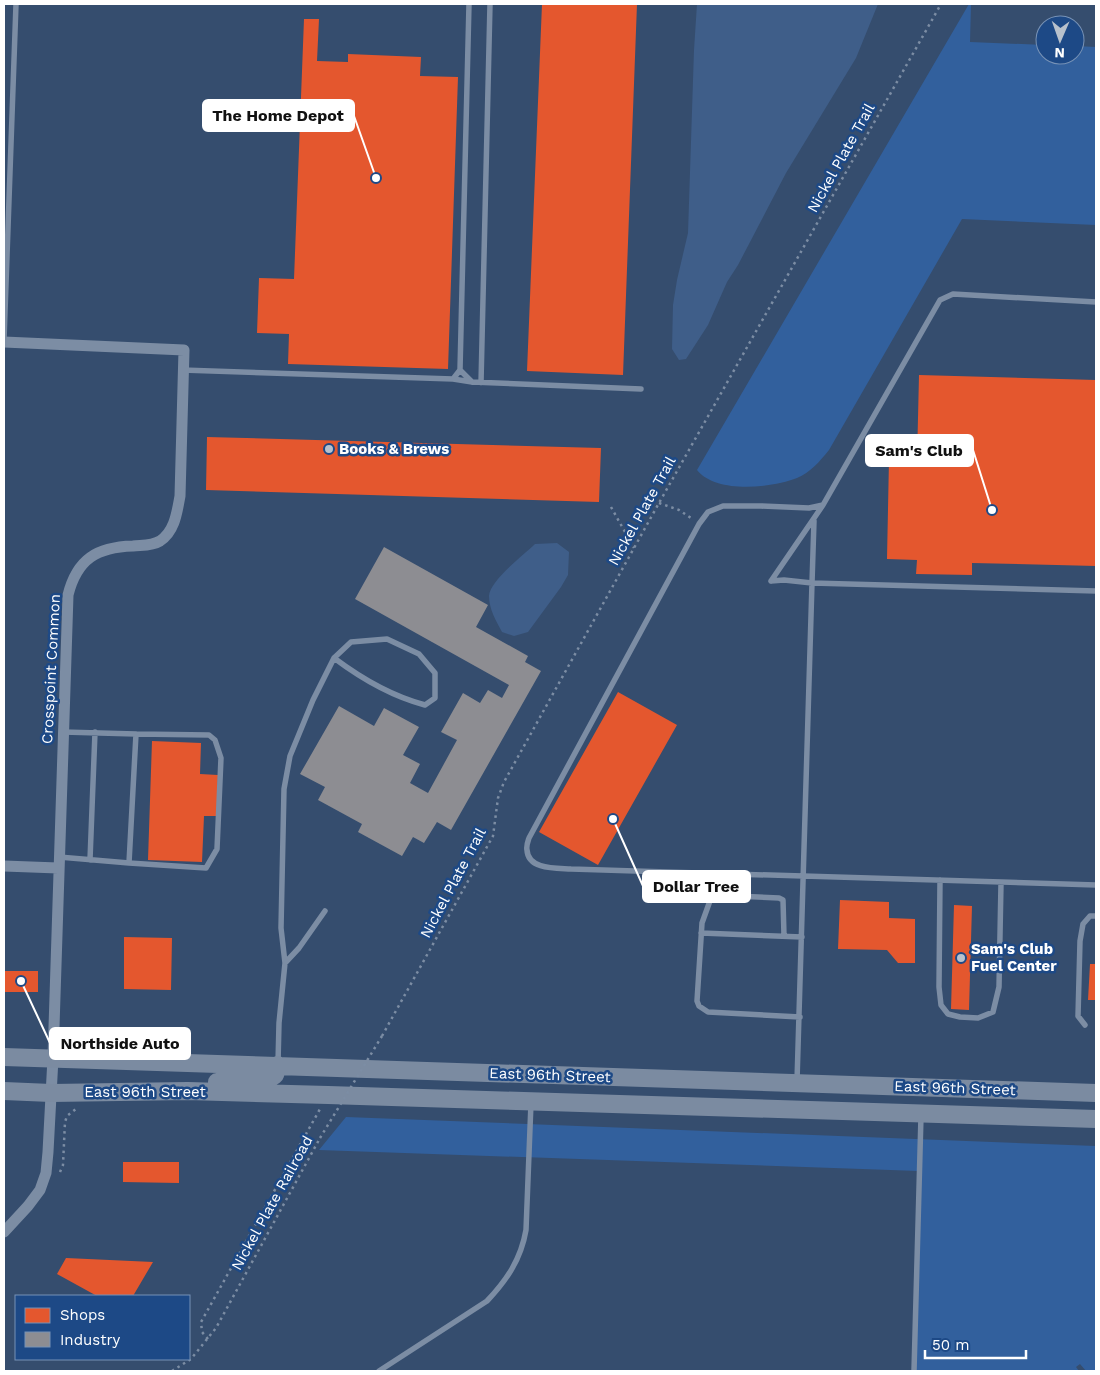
<svg xmlns="http://www.w3.org/2000/svg" width="1100" height="1375" font-family="'Work Sans',sans-serif">
<rect width="100%" height="100%" fill="#354d6e"/>
<path fill="#32609d" d="M969,4H971L970,42L1045,45V55H1075V46L1096,47V225L962,219L829,450C820,461 810,473 797,478C771,488 716,494 697,470Z
M346,1117L1096,1146V1371H1086L1080,1364L1076,1367L1079,1371H914L919,1171L319,1150Z"/>
<path fill="#3f5e89" d="M697,4H878L856,58L786,173L738,265L727,282L708,325L686,359L679,360L672,349L673,305L677,280L688,233L694,50Z
M557,543L569,552L568,575L561,587L528,632L514,636L502,632C496,621 489,609 489,596C490,580 524,555 535,544Z"/>
<path fill="#e4572e" d="M542,4H637L623,375L527,371Z
M304,19H319L317,61L348,62V54L421,57L420,76L458,77L448,369L288,364L289,334L257,333L259,278L294,279Z
M919,375L1096,380V566L972,563V575L916,574L917,560L887,559L889,459L917,460Z
M207,437L601,448L599,502L206,490Z
M618,692L677,725L598,865L539,832Z
M152,741L201,743L200,774L218,775L217,816H204L202,862L148,860Z
M840,900L889,902V918L915,919V963H898L887,950L838,949Z
M954,905L972,906L969,1010L951,1009Z
M124,937L172,938L171,990L124,989Z
M1090,964H1096V1000H1088Z
M4,971H38V992H4Z
M123,1162H179V1183L123,1182Z
M66,1258L153,1262L133,1296H97L57,1274Z"/>
<path fill="#8d8d92" d="M384,547L488,605L476,627L528,656L525,662L541,671L451,830L437,822L424,843L413,837L402,856L358,832L362,824L318,800L325,787L300,774L339,706L374,726L384,708L419,727L403,755L420,764L410,783L428,793L457,740L441,732L463,693L480,703L488,690L502,698L509,685L355,599Z"/>
<g fill="none" stroke-linecap="round" stroke-linejoin="round">
<path stroke="#7c8da4" stroke-width="2.5" stroke-dasharray="2.5 4" stroke-linecap="butt" d="M659,503L679,510L691,518
M611,507L634,548
M382,1036L493,836L498,798L504,782L659,503L941,4
M60,1172L63,1165L65,1122L67,1116L76,1109
M208,1339L202,1332L201,1322L320,1109
M172,1371L191,1359L216,1328L320,1138"/>
<path stroke="#7c8da4" stroke-width="5.5" d="M1096,302L953,294L940,300L823,505L809,508L761,506H723L708,512L699,524L529,838C528,841 526,846 527,850C528,870 557,868 571,869L1096,885
M4,340L16,4
M182,370L453,379L460,370L469,4
M460,370L472,382
M453,379L472,382L641,389
M481,383L490,4
M771,581L784,580L812,583L814,521
M771,581L823,505
M59,857L129,863L136,734L63,732
M90,860L95,732
M129,863L206,868L217,849L221,758L215,740L209,735L136,734
M715,873L711,898L702,923L697,1001L699,1006L708,1012L800,1017
M940,880L939,987L941,1005L948,1014L960,1017L978,1018L993,1012L999,987L1001,883
M711,895L779,898L783,900L784,936
M701,933L802,937
M285,963L281,928L284,789L290,756L313,700L334,658L351,642L387,639L419,654L435,673V698L425,705C391,696 362,679 334,658
M1085,1025L1078,1016L1080,941L1083,924L1090,916H1096
M278,1063L279,1023L285,963L299,948L325,911
M797,1081L812,583L1096,591
M379,1371L487,1301C507,1280 521,1259 526,1230L531,1103
M914,1371L921,1116"/>
<path stroke="#7c8da4" stroke-width="11" d="M4,342L184,350L180,496C177,512 175,531 160,541C152,546 142,545 133,546C97,547 77,559 68,595L53,1058L48,1152L46,1173L40,1190L28,1206L4,1232
M4,866L58,868"/>
<path stroke="#7b8ba1" stroke-width="18" d="M4,1057L1096,1093
M217,1082L269,1079L275,1075L278,1065
M4,1091L51,1093L188,1091L328,1095L1096,1119"/>
<path stroke="#7c8da4" stroke-width="2.5" stroke-dasharray="2.5 4" stroke-linecap="butt" d="M320,1138L382,1036"/>
</g>
<g fill="#b8c1cc" stroke="#1d4986" stroke-width="2">
<circle cx="329" cy="449" r="5"/>
<circle cx="961" cy="958" r="5"/>
</g>
<g text-anchor="middle" stroke-width="5" stroke-linejoin="round" paint-order="stroke">
<g font-size="15" fill="#fff" stroke="#1d4986">
<text transform="translate(841 158) rotate(-61)" y="5">Nickel Plate Trail</text>
<text transform="translate(642 511) rotate(-61)" y="5">Nickel Plate Trail</text>
<text transform="translate(51 669) rotate(-87)" y="5">Crosspoint Common</text>
<text transform="translate(453 883) rotate(-62)" y="5">Nickel Plate Trail</text>
<text transform="translate(550 1075) rotate(2)" y="5">East 96th Street</text>
<text transform="translate(955 1088) rotate(2)" y="5">East 96th Street</text>
<text x="145" y="1097">East 96th Street</text>
<text transform="translate(272 1203) rotate(-61)" y="5">Nickel Plate Railroad</text>
</g>
<g font-size="15" font-weight="bold" fill="#fff" stroke="#1d4986" text-anchor="start">
<text x="339" y="454">Books &amp; Brews</text>
<text x="971" y="954">Sam's Club<tspan x="971" dy="17">Fuel Center</tspan></text>
</g>
</g>
<path fill="none" stroke="#fff" stroke-width="2" d="M376 178L354 116M992 510L973 450M613 819L643 886M21 981L50 1043"/>
<g fill="#fff" stroke="#1d4986" stroke-width="2">
<circle cx="376" cy="178" r="5"/>
<circle cx="992" cy="510" r="5"/>
<circle cx="613" cy="819" r="5"/>
<circle cx="21" cy="981" r="5"/>
</g>
<g fill="#fff" stroke="#fff" stroke-width="2">
<rect x="203" y="100" width="151" height="31" rx="5"/>
<rect x="866" y="435" width="107" height="31" rx="5"/>
<rect x="643" y="871" width="107" height="31" rx="5"/>
<rect x="50" y="1028" width="140" height="31" rx="5"/>
</g>
<g font-size="16" text-anchor="middle" font-weight="bold" fill="#111">
<text x="278" y="121">The Home Depot</text>
<text x="919" y="456">Sam's Club</text>
<text x="696" y="892">Dollar Tree</text>
<text x="120" y="1049">Northside Auto</text>
</g>
<rect width="1100" height="1375" fill="none" stroke="#ffffff" stroke-width="10"/>
<rect x="15" y="1295" width="175" height="65" fill="#1d4986" stroke="#7792b6"/>
<rect x="25" y="1308" width="25" height="15" fill="#e4572e" stroke="#7792b6"/>
<text x="60" y="1320" font-size="15" fill="#ffffff">Shops</text>
<rect x="25" y="1332" width="25" height="15" fill="#8d8d92" stroke="#7792b6"/>
<text x="60" y="1345" font-size="15" fill="#ffffff">Industry</text>
<g transform="translate(1060 40) rotate(182)"><circle r="24" fill="#1d4986" stroke="#7792b6"/>
<path d="M0-4L9 19L0 12L-9 19Z" fill="#b8c1cc"/>
<text y="-8" font-size="14" font-weight="bold" text-anchor="middle" fill="#ffffff">N</text>
</g>
<path d="M925 1350v8h101v-8" fill="none" stroke="#ffffff" stroke-width="2.5"/>
<text x="932" y="1350" font-size="15" fill="#ffffff" stroke="#1d4986" stroke-width="4" paint-order="stroke">50 m</text>
</svg>
